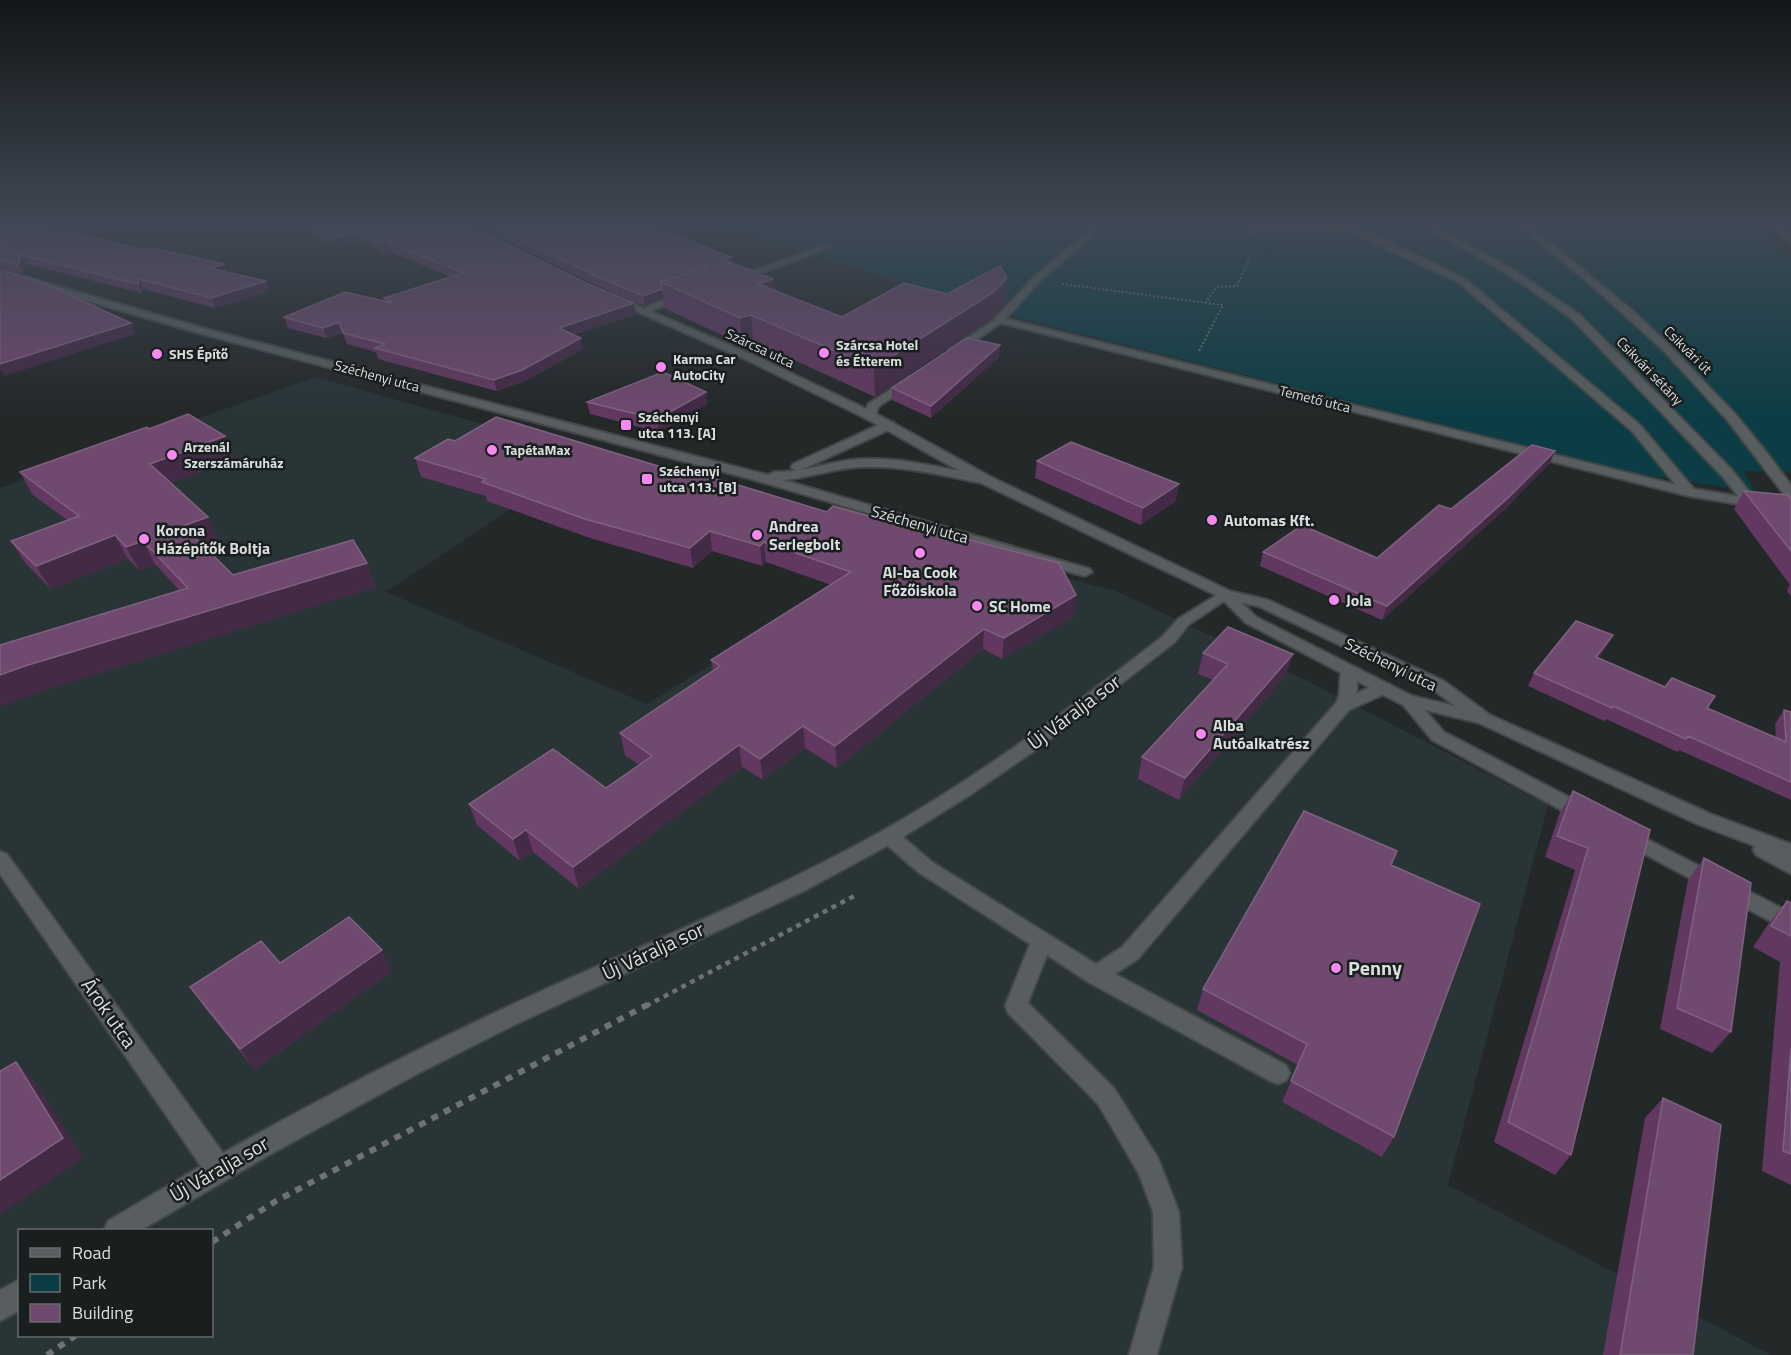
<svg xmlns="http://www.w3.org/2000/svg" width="1791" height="1355" font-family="'Titillium Web',sans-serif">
<rect width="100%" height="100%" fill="#232829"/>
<path fill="#283436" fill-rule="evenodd" d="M316,377L592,455L386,592L647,704L809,604L890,531L1116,591L1304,679L1548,805L1448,1185L1771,1355H0V488ZM20,1230H212V1336H20Z"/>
<path fill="#0d3d44" d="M707,222H1757L1791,262V472L1743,471L1756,492L1633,473L1015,317Z"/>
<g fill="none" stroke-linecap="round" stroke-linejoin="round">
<defs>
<path id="service" d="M1348,225L1363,229L1464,278L1640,425L1694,489L1696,492L1694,495H1684L1632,431L1458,282L1348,231H1254L1256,234L1252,237L1244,229L1248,226Z
M825,245L832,247L739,281L731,279Z
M683,293L688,296L686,298L655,309L650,314L641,312L649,305Z
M1349,666L1355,667L1357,671V693L1377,684H1389L1391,688L1389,692L1349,710L1138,959L1115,974L1286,1065L1290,1073L1286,1081L1278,1084L1270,1081L1088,982L1047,955L1028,1003L1114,1088L1158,1158L1179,1212L1182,1267L1157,1355H1129L1154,1267L1153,1212L1139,1174L1098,1104L1008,1013L1005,1006L1030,944L918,872L882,841L879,836L882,831L889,829L896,831L932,862L1096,964L1122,947L1336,703C1343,691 1337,678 1343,667Z
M1407,694L1413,696L1444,732L1590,808L1592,813L1590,818L1583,820L1576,818L1432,740L1399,700L1401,696Z
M1627,829L1791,913V932L1620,841L1617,836L1620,831Z"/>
<path id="pedestrian" d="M1088,222H1096L1093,236L1039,282L1003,322H995V318L1033,278L1086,233Z
M1418,222H1428L1517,272L1580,315L1732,470L1757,502L1755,505H1745L1722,476L1572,319L1511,276Z"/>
<path id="minor" d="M1771,222H1780L1791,236V244Z
M0,270L210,330L768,475L774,472L796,471L791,467L793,464L885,422H893V428L801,470C821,466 841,460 861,459C903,457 945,469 986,476L992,480L986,484C945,476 903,465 861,467C834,468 809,478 783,480L1090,569L1092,572L1085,576L1080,575L751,479L202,334L0,276Z
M999,317L1689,488L1791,505V513L1689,496L1001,323L958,352H950L949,350Z
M910,377L916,380L914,382L878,407L875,419H867L865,416L868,404Z
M1225,590L1230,591L1232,594L1230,597L1188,625L1175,642L1040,747L970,795L898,840L804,891L514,1025L415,1075L269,1155L141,1230H104L108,1221L201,1166L0,874V851L7,854L223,1153C328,1094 436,1039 546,989C659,938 775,891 884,830C983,774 1074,705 1163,636L1178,619Z
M20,1279V1310L0,1321V1290Z"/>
<path id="tertiary" d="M1513,222H1523L1558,249L1633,311L1669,345L1737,416L1767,453L1791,485V498L1786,497L1728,421L1662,349L1589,283Z"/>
<path id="secondary" d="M615,296L755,356L875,413L991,477L1230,591L1268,600L1444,681L1490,715L1711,814L1791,844V874L1756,855L1753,850L1755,846L1697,824L1479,723L1401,704L1246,623L1220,597L981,483L867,419L747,360L612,301V297ZM1242,603L1258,606L1432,689L1455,706L1412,696L1256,617Z"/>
</defs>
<use href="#service" stroke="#424646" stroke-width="4"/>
<use href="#pedestrian" stroke="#424646" stroke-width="4"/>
<use href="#minor" stroke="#424646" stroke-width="4"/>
<use href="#tertiary" stroke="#424646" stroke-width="4"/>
<use href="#secondary" stroke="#424646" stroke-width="4"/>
<path stroke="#6e7273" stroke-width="2" stroke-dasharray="2 2" stroke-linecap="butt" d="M1062,284L1223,305L1199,351
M1205,303L1217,287L1237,286L1252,253"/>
<path stroke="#6e7273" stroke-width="4.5" stroke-dasharray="5 5" stroke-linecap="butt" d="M646,1006L854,896"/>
<path stroke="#6e7273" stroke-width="6" stroke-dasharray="7 7" stroke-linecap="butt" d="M212,1242L276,1201L649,1004
M47,1355L75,1336"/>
<use href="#service" fill="#585e5f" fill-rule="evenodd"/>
<use href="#pedestrian" fill="#585e5f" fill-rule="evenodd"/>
<use href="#minor" fill="#585e5f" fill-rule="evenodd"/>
<use href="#tertiary" fill="#585e5f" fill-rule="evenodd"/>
<use href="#secondary" fill="#585e5f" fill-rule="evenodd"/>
</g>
<path fill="#623860" d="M0,222L266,281L270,291L215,308L143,289L142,293L26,264L23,274L0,269Z
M288,222H463L636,314L573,335L583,349L525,381L497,391L378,359L376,352L347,344L343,333L327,338L288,328L284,317L385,301L384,298L451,277L390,252L385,253L362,242L338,247Z
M468,222H641L731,257L732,263L774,290L842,317L947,294L1006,304L993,318L875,397L753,341L743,345L664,308L663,299L644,306L598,286Z
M1000,345L999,357L931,418L892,400V388Z
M706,392L707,404L659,432L590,414L587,402Z
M149,429L225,436L234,458L171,483L208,517L218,540L203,546L233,575L367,563L375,587L41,691L0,706V645L180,591L155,564L139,570L128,559L51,589L26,564L11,541L67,520L33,495L20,472Z
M415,458L1076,595L1074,616L1002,659L983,649L837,768L805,748L763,780L742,767L579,889L533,852L520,861L477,825L469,804L606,788L639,765L625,755L620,733L713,670L711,660L831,585L766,562L762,566L712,551L693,568L590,538L487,501L486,496L421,477Z
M1037,461L1176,501L1141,525L1035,478Z
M1550,463L1504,510L1382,620L1260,566L1263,552L1377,558L1451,509Z
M1744,491L1791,499V597L1787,590L1790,585L1734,509Z
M1613,635L1606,648L1598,658L1707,708L1776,738L1775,724L1784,710L1791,712V800L1679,750L1678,752L1606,719L1604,721L1528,686L1534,673Z
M1203,653L1286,675L1179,800L1138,779L1142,757L1213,680L1198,674Z
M1573,791L1650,830L1571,1155L1555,1175L1494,1142L1575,870L1545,857L1560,812Z
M1704,858L1731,1032L1712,1053L1660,1029L1688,880Z
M1391,865L1394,1137L1382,1157L1282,1102L1298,1065L1197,1010L1203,989Z
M1787,901L1791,903V1185L1762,1171L1780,962L1753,947L1769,923Z
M392,971L255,1070L205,1008L190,987Z
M1663,1098L1693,1355H1603L1645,1118Z"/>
<path fill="#432a45" d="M359,232L362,242L338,247L335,238Z
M387,242L390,252L385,253L382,244Z
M21,255L26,264L23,274L18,265Z
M731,257L732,267L715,280L703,266Z
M225,264L228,274L209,268Z
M1007,278L1006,304L993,318L875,397L874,368Z
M139,279L143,289L142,293L138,284Z
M773,279L775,304L758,284Z
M266,281L270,291L215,308L211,298Z
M662,289L663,299L644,306L643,296Z
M634,303L636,314L561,339L559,328Z
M751,315L753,341L743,345L740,318Z
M339,322L343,333L327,338L323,328Z
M131,323L135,334L4,376L0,369V364Z
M581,338L583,349L525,381L497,391L494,380Z
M1000,345L999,357L931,418V406Z
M706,392L707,404L659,432L657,419Z
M225,436L234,458L161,487L150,464Z
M1555,451L1550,463L1504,510L1382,620L1387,606Z
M1179,484L1176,501L1141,525L1143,508Z
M208,517L218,540L194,549L183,526Z
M710,531L712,551L693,568L690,548Z
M115,535L128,559L51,589L36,566Z
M143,541L155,564L139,570L126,547Z
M764,542L766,562L762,566L760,546Z
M367,563L375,587L41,691L0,706V675L25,666Z
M1076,595L1074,616L1002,659L1004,638Z
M984,629L983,649L837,768L835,746Z
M1613,635L1606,648L1589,670L1596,657Z
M1293,654L1286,675L1179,800L1185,778Z
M803,726L805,748L763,780L760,759Z
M739,745L742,767L579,889L573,867Z
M526,830L533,852L520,861L513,839Z
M382,950L392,971L255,1070L240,1049Z
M16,1062L36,1083L83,1158L0,1215V1180Z"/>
<path fill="#6f496e" stroke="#806180" stroke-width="1.5" d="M0,222H32L145,250L153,248L225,264L209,268L266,281L211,298L139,279L138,284L21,255L18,265L0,260Z
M303,222H463L588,284L634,303L559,328L581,338L522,370L494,380L375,348L385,344L343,333L339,322L323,328L284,317L345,292L393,303L384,298L463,273L387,242L382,244L359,232L335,238Z
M484,222H641L731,257L703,266L707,267L661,282L662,289L643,296L596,276Z
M726,261L773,279L758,284L842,317L904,283L947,294L1000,266L1007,278L994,292L874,368L751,315L740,318L661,282Z
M0,270L39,281L131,323L0,364Z
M967,338L1000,345L931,406L892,388Z
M663,372L706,392L657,419L587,402Z
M188,414L225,436L150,464L208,517L183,526L233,575L353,540L367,563L25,666L0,675V645L188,588L143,541L126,547L115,535L36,566L11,541L79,516L20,472L147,427L149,429Z
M496,417L678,472L725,481L827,512L833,506L962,542L966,539L1059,563L1076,595L1004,638L984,629L835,746L803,726L760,759L739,745L573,867L526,830L513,839L469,804L553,749L606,788L652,756L620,733L720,666L711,660L851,572L764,542L760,546L710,531L690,548L585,519L482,482L486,479L415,458L448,439L455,441Z
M1071,442L1179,484L1143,508L1037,461Z
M1532,445L1555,451L1509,497L1387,606L1263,552L1302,525L1377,558L1439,505L1451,509Z
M1744,491L1788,495L1791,499V551Z
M1576,621L1613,635L1596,657L1665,687L1672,678L1715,696L1707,708L1786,742L1784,710L1791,712V782L1688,736L1686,739L1613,706L1612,708L1534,673Z
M1228,627L1293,654L1185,778L1142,757L1228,664L1203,653Z
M1573,791L1650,830L1571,1155L1508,1122L1588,848L1557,836Z
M1304,811L1397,851L1391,865L1480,904L1394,1137L1291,1081L1307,1044L1203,989Z
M1704,858L1751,883L1731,1032L1677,1008Z
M1787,901L1791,903V936L1771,926Z
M349,917L382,950L240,1049L190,987L261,941L280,963Z
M1791,1048V1154L1783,1151Z
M16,1062L63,1138L0,1180V1071Z
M1663,1098L1721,1125L1693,1355H1620Z"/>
<linearGradient id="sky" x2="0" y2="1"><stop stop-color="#131617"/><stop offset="0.54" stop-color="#3f4854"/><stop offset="1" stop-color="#3f4854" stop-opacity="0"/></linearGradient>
<rect width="1791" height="412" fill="url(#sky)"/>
<g fill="#f589ef" stroke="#191e1f" stroke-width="2">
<circle cx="824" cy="353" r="6"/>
<circle cx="157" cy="354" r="6"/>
<circle cx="661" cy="367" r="6"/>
<rect x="620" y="419" width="12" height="12" rx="3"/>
<circle cx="492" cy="450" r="6"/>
<circle cx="172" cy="455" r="6"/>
<rect x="641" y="473" width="12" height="12" rx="3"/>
<circle cx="1212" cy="520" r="6"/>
<circle cx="757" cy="535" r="6"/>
<circle cx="144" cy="539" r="6"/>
<circle cx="920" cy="553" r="6"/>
<circle cx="1334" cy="600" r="6"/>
<circle cx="977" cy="606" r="6"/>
<circle cx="1201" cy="734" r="6"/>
<circle cx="1336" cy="968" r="6"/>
</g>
<g text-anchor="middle" stroke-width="5" stroke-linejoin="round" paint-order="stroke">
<g font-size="14" font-weight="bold" fill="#dadede" stroke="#191e1f" text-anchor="start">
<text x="836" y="350">Szárcsa Hotel<tspan x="836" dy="16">és Étterem</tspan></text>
<text x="169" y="359">SHS Építő</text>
<text x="673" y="364">Karma Car<tspan x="673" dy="16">AutoCity</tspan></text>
<text x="638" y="422">Széchenyi<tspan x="638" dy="16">utca 113. [A]</tspan></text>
<text x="184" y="452">Arzenál<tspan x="184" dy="16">Szerszámáruház</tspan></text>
<text x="504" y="455">TapétaMax</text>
<text x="659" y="476">Széchenyi<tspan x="659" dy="16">utca 113. [B]</tspan></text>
</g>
<g font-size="14" fill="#dadede" stroke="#191e1f">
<text transform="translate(760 348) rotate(25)" y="5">Szárcsa utca</text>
<text transform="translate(1688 350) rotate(45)" y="5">Csikvári út</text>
<text transform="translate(1650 371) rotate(46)" y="5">Csikvári sétány</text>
<text transform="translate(377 376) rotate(15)" y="5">Széchenyi utca</text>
<text transform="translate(1315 399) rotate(14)" y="5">Temető utca</text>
</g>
<g font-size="16" font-weight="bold" fill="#dadede" stroke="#191e1f" text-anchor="start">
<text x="1224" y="526">Automas Kft.</text>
<text x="769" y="532">Andrea<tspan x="769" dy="18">Serlegbolt</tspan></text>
<text x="156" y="536">Korona<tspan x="156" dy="18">Házépítők Boltja</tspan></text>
<text x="920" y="578" text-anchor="middle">Al-ba Cook<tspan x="920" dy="18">Főzőiskola</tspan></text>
<text x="1346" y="606">Jola</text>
<text x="989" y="612">SC Home</text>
<text x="1213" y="731">Alba<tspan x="1213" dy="18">Autóalkatrész</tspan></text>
</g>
<g font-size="16" fill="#dadede" stroke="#191e1f">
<text transform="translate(920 524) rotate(16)" y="6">Széchenyi utca</text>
<text transform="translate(1391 664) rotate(26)" y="6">Széchenyi utca</text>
</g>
<g font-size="20" fill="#dadede" stroke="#191e1f">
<text transform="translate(1074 712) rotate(-37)" y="7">Új Váralja sor</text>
<text transform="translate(653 951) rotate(-25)" y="7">Új Váralja sor</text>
<text transform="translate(109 1013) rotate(55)" y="7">Árok utca</text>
<text transform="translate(219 1169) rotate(-30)" y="7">Új Váralja sor</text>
</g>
<g font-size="20" font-weight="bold" fill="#dadede" stroke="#191e1f" text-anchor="start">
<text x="1348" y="975">Penny</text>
</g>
</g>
<rect x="18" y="1229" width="195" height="108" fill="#191e1f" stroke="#666b6b" stroke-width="1.5"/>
<rect x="30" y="1248" width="30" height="9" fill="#585e5f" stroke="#666b6b" stroke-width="1.5"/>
<text x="72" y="1259" font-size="18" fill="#dadede">Road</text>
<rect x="30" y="1274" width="30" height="18" fill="#0d3d44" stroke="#666b6b" stroke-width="1.5"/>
<text x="72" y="1289" font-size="18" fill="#dadede">Park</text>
<rect x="30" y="1304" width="30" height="18" fill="#6f496e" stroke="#666b6b" stroke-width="1.5"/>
<text x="72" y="1319" font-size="18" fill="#dadede">Building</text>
</svg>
